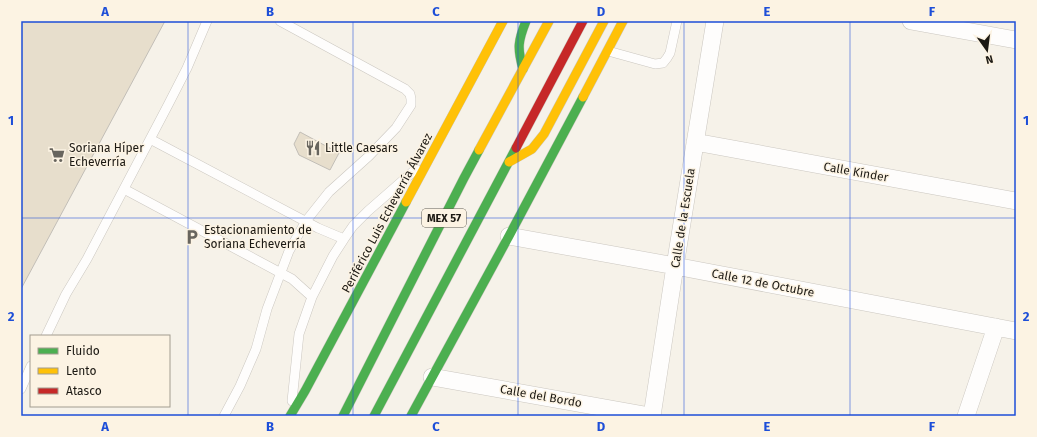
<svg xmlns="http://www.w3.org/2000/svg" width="1037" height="437" font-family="'Fira Sans',sans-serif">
<rect width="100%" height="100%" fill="#f6f2e9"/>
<path fill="#e7decc" stroke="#c2beb7" d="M21,21H165L21,289Z
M300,132L339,153L330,170L299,155L294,144Z"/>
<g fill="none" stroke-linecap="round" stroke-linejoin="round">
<defs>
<path id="lane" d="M608,51L655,64L663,63L667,58L670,53L677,21
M150,139L318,228L344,239
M124,189L292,279L312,297
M46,336L66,294L87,259L168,105L187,68L207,21
M21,389L31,366
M292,401L299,334L312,297L333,256L344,239L353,226L368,211L416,169
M224,416L240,386L256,349L267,309L289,251L306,221L329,192L369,156L396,128L411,105V99L410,94L405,89L280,21"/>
<path id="street" d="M911,21L1016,40
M695,142L1016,201
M509,236L675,266L1016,331
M432,377L650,416
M652,416L675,266L715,21
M966,416L996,327"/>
<path id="fast" d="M523,69C517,48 518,41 526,21
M290,416L305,391L406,202
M343,416L464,178L479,150
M374,416L516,148
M411,416L509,236L583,97"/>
<path id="slow" d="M583,97L623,21
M479,150L549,21
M509,162L532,149L544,134L604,21
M406,202L503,21"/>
<path id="jam" d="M516,148L583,21"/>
</defs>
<use href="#lane" stroke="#cbc7c0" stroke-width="10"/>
<use href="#street" stroke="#cbc7c0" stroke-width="18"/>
<use href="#fast" stroke="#cbc7c0" stroke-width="10"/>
<use href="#slow" stroke="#cbc7c0" stroke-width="10"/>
<use href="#jam" stroke="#cbc7c0" stroke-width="10"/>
<use href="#lane" stroke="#fefdfc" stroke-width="9"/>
<use href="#street" stroke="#fefdfc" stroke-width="17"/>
<use href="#fast" stroke="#4caf50" stroke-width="9"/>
<use href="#slow" stroke="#ffc107" stroke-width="9"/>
<use href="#jam" stroke="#c62828" stroke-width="9"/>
</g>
<path fill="none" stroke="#1d4ed8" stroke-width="1" stroke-opacity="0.55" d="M188,21V416M353,21V416M518,21V416M684,21V416M850,21V416M21,218H1016"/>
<defs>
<symbol id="restaurant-bare" viewBox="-9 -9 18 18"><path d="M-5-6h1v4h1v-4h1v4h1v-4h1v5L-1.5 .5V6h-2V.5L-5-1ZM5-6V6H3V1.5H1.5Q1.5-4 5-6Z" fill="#68655e" stroke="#fcf3e3" stroke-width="2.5" paint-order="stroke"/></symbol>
<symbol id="supermarket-bare" viewBox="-9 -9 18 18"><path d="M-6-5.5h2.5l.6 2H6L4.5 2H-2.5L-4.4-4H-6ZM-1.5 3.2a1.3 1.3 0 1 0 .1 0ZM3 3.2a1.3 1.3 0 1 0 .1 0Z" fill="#68655e" stroke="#fcf3e3" stroke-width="2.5" paint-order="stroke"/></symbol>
<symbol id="parking-bare" viewBox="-9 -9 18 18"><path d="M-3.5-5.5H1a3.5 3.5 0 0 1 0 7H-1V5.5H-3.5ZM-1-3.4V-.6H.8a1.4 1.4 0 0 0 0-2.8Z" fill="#68655e" stroke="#fcf3e3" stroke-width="2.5" paint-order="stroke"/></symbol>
</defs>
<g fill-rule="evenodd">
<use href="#restaurant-bare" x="302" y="137" width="22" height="22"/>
<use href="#supermarket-bare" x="46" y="144" width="22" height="22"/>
<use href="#parking-bare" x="181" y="226" width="22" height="22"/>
</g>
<g text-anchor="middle" stroke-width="3" stroke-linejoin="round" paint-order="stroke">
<rect fill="#fcf3e3" stroke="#5f5a51" stroke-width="1" x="422" y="209" width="44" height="18" rx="3"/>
<g font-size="11" font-weight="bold" fill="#1c1913">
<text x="444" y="222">MEX 57</text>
</g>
<g font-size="12" fill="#1c1913" stroke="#fcf3e3" text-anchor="start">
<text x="69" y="152">Soriana Híper<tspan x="69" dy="14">Echeverría</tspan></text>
<text x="325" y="152">Little Caesars</text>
<text x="204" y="234">Estacionamiento de<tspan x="204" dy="14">Soriana Echeverría</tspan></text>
</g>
<g font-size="12" fill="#1c1913" stroke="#fcf3e3">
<text transform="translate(856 172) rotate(10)" y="4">Calle Kínder</text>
<text transform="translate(387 213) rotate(-62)" y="4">Periférico Luis Echeverría Álvarez</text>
<text transform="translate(683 218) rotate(-81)" y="4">Calle de la Escuela</text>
<text transform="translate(763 283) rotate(11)" y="4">Calle 12 de Octubre</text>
<text transform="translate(541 396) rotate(10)" y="4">Calle del Bordo</text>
</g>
</g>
<rect width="1037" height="437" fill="none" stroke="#fcf3e3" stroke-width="44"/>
<rect x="30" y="335" width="140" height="72" fill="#fcf3e3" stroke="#a29c90"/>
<rect x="38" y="348" width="20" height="6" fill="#4caf50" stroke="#a29c90"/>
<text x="66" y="355" font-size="12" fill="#1c1913">Fluido</text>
<rect x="38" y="368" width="20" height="6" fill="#ffc107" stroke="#a29c90"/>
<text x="66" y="375" font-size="12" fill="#1c1913">Lento</text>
<rect x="38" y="388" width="20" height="6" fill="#c62828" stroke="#a29c90"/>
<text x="66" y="395" font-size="12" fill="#1c1913">Atasco</text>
<g transform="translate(987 50) rotate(166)" stroke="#fcf3e3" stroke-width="3" paint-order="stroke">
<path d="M0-3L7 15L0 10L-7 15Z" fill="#1c1913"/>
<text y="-6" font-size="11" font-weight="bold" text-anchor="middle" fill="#1c1913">N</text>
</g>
<rect x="22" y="22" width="993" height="393" fill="none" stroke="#1d4ed8" stroke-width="1.5"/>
<g font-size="13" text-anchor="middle" font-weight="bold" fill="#1d4ed8">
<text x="105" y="16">A</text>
<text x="270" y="16">B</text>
<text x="436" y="16">C</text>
<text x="601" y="16">D</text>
<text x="767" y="16">E</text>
<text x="932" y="16">F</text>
<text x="11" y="125">1</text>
<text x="1026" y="125">1</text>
<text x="11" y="321">2</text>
<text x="1026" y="321">2</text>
<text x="105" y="431">A</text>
<text x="270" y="431">B</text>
<text x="436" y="431">C</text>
<text x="601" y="431">D</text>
<text x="767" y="431">E</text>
<text x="932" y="431">F</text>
</g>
</svg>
